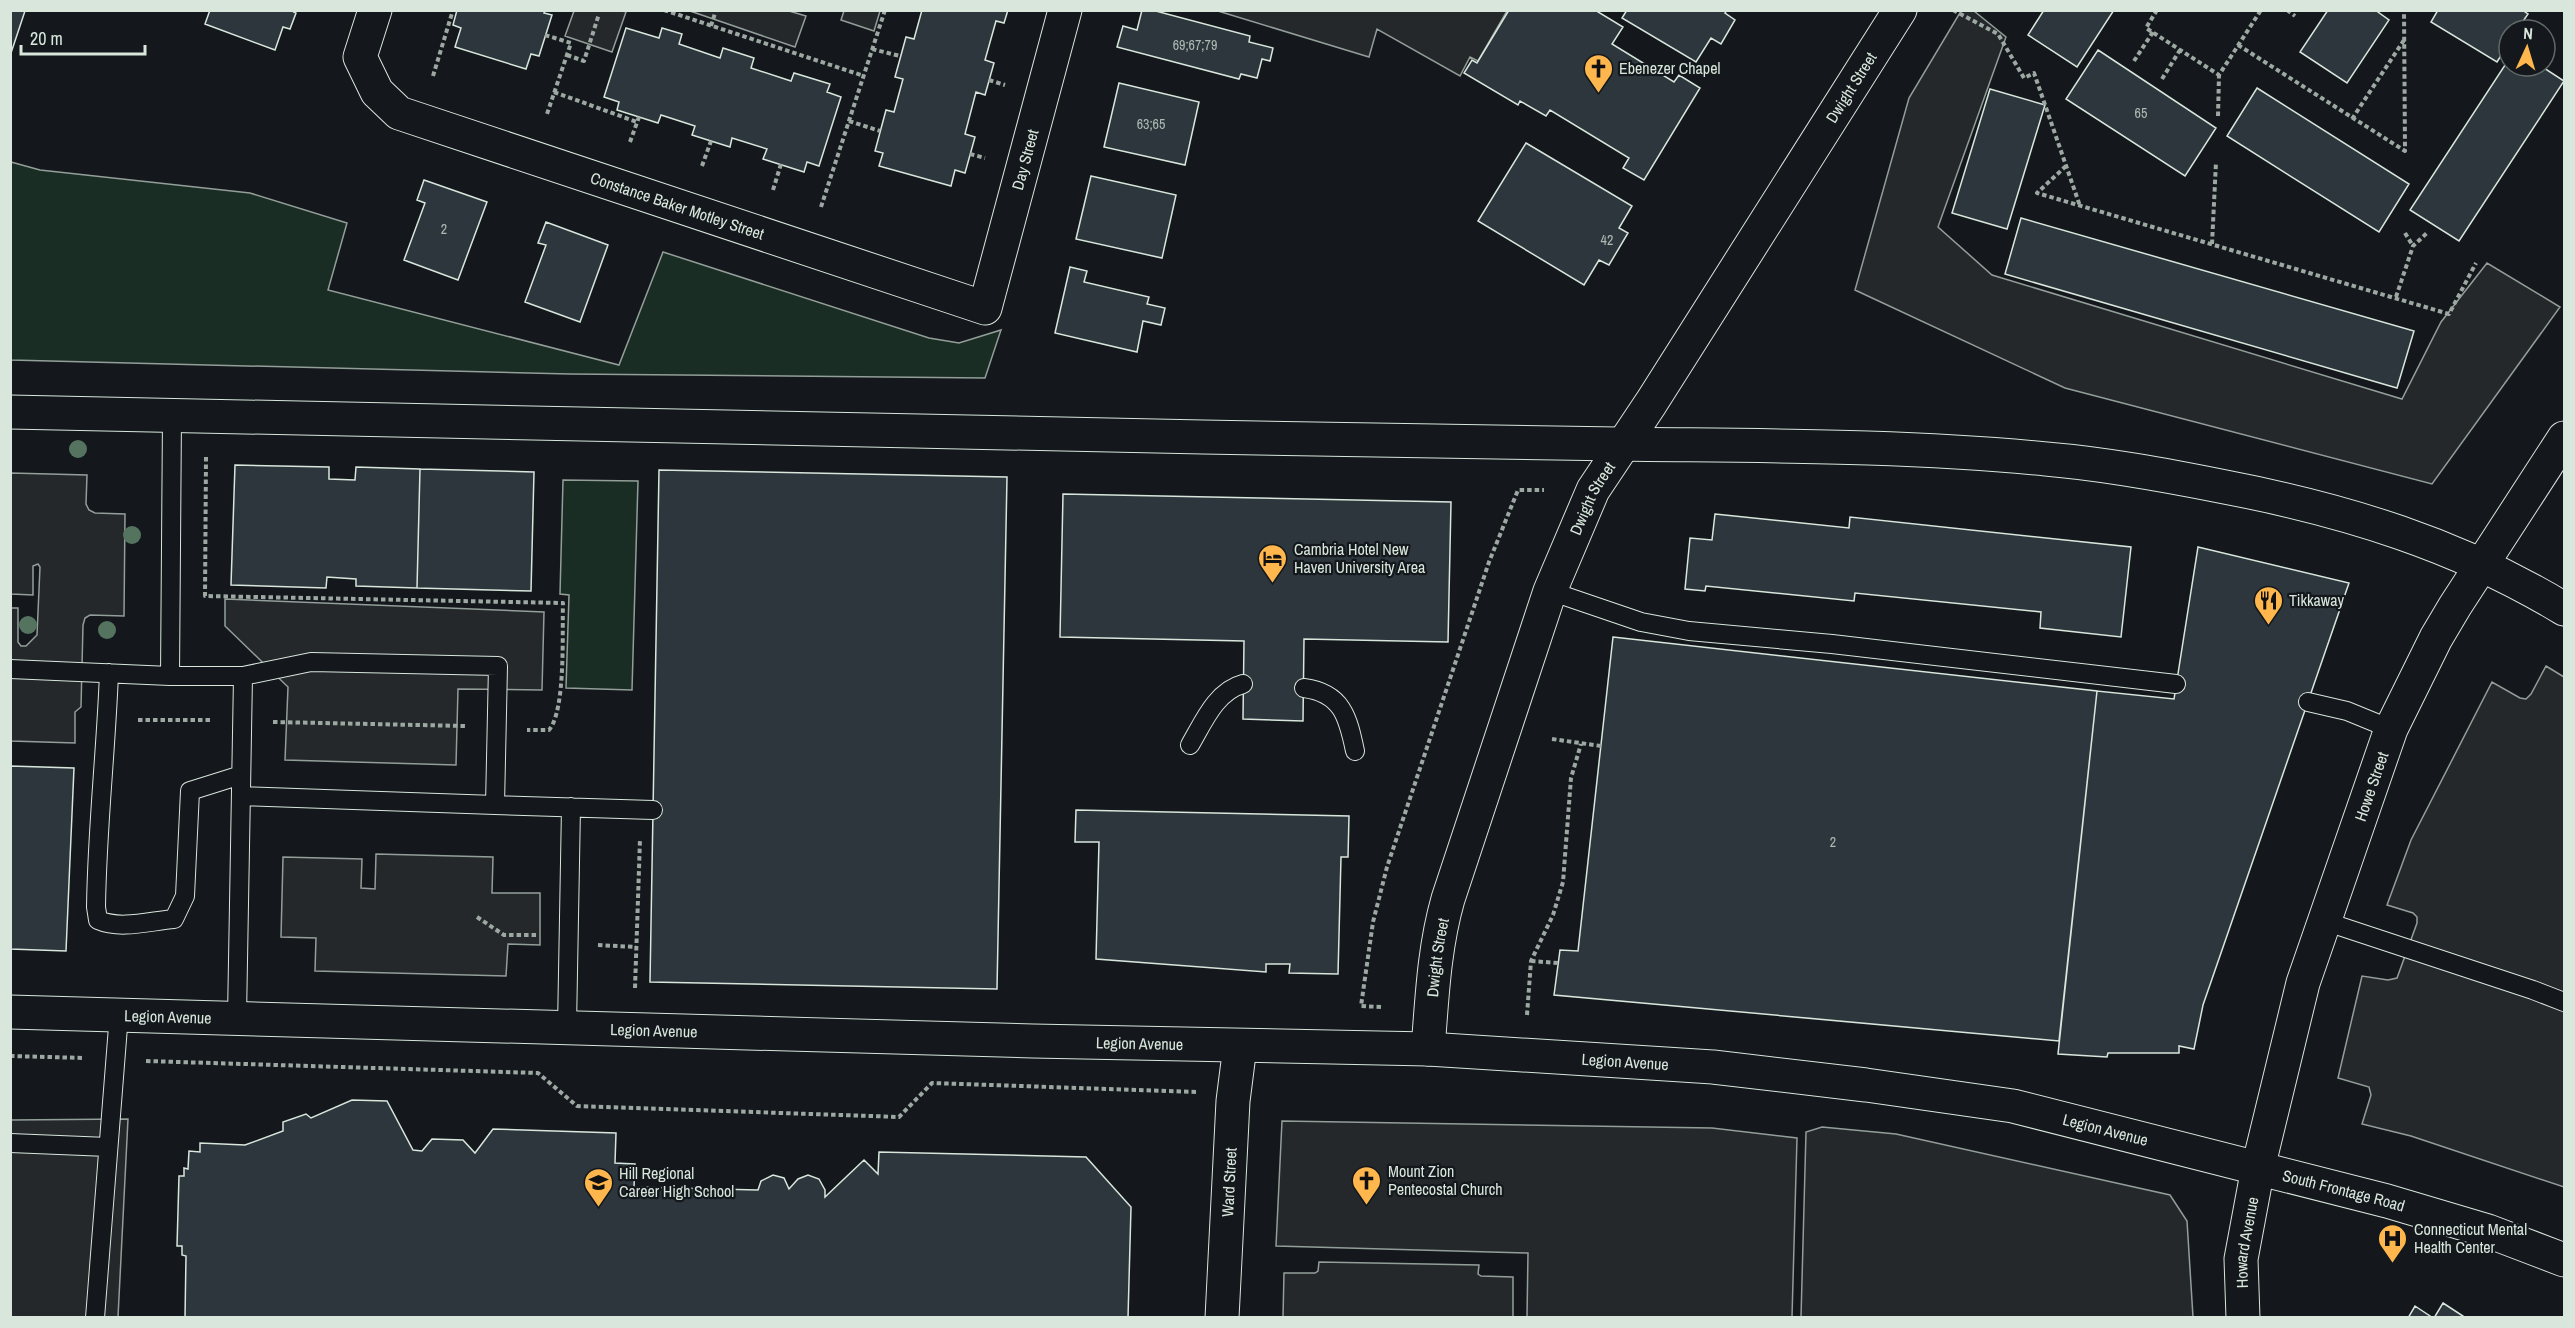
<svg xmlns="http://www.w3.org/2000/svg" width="2575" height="1328" font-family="'Archivo Narrow',sans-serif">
<rect width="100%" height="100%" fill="#14181c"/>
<path fill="#1a2d24" stroke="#939e99" stroke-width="1.5" d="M11,162L40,170L250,193L347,223L328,290L619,365L663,252L929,338L959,343L1001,330L985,378L570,374L11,360Z
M563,480L638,481L632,690L566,688L569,595L560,594Z"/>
<path fill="#24282b" stroke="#939e99" stroke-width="1.5" d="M623,11L626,12L612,52L565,36L574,11Z
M789,11L806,16L795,47L690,11Z
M844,11V10L880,11L874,31L841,20Z
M1218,11H1217H1507L1478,61L1470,57L1460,76L1377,29L1369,57Z
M1974,11L2006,37L1938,227L1992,275L2402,399L2441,322L2487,263L2560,307L2432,484L2065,388L1855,290L1909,98L1961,11Z
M11,473L87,475L86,504L89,510L95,513L125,514L124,616L90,615L85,618L83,625L81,707L75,712V743L11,741V608H18V642L21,646H26L37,635L40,567L38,564L33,566V595L11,594Z
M225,599L544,612L542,690L458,689L456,765L285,760L288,687L225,626Z
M2546,666L2564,677V1187L2411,1136L2362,1124L2371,1095L2369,1087L2338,1078L2362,976L2388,980L2397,978L2417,923V917L2413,913L2387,905L2411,840L2492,682L2520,698L2526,699L2531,694Z
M376,854L493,857L492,893H540V945L508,944L506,976L315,971L316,938L281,937L283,857L362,859L361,888L375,889Z
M128,1119L118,1317H11L10,1120Z
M1282,1121L1712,1128L1797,1138L1792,1317H1527L1528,1253L1276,1246Z
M1822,1127L1896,1134L2170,1195L2187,1221L2193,1317H1801L1806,1132Z
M1319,1262L1479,1265L1478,1274L1481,1276L1513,1277V1317H1283L1284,1273H1315L1318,1271Z"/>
<path fill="#2c363c" stroke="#d8e6dc" stroke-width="1.5" d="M10,10L25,11L11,53H10Z
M210,10H290L296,13L290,29L283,27L275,50L205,24Z
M457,10H545L544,13L552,15L539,56L531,54L526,69L455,47L461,28L453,25Z
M922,10H1008L1004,23L996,21L985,60L994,63L985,95L976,92L965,134L975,137L965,173L955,170L951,186L879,166L883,153L875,151L886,110L894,112L903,79L895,77L906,37L914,39Z
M1142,10H1152L1250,36L1249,42L1273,48L1270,61L1262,59L1257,78L1241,74L1239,79L1117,47L1123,26L1137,30Z
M1509,10H1595L1623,27L1612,44L1674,82L1679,75L1700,88L1644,180L1623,168L1629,158L1550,110L1546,116L1520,101L1518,105L1464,73L1472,60L1477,63Z
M1627,10H1727L1725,13L1735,20L1721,44L1711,38L1696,62L1622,18Z
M2044,10H2114L2077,67L2028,35Z
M2328,10H2375L2389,20L2347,83L2300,52Z
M2438,10H2522L2528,14L2517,30H2509V43L2497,62L2431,22Z
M626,28L659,38L662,28L682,34L679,44L720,58L723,48L754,58L751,68L791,81L794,73L830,84L827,92L841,97L819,166L807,162L804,172L763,159L767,149L732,138L730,147L692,135L695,126L661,115L658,123L617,110L619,102L604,97Z
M2098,50L2216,128L2185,176L2066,99Z
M2509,59V66H2541L2564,81L2459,241L2410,210Z
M1119,83L1199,102L1185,165L1104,147Z
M2257,88L2409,184L2379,232L2227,136Z
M1990,89L2045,105L2007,229L1952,213Z
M1526,143L1632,206L1619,228L1628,233L1609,265L1599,260L1584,285L1478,221Z
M1091,176L1176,195L1162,258L1076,239Z
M424,180L487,202L458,280L404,260L425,203L417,200Z
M2021,218L2414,331L2397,388L2005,274Z
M546,222L608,245L580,322L525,302L546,245L538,243Z
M1070,267L1087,271L1084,282L1149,297L1147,304L1165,308L1161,325L1143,321L1137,352L1055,333Z
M235,465L329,467V479L355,480L356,467L420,469L417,588L356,586V579L327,577L326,588L231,585Z
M420,469L534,472L531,591L417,588Z
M659,470L1007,477L997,989L650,982Z
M1063,494L1451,502L1448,642L1304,639L1303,721L1243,719L1244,641L1060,637Z
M1715,514L1849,528L1850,517L2131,547L2121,637L2040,628L2041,612L1855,593L1854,601L1706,586L1705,591L1685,589L1690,538L1712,540Z
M2198,547L2349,583L2203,1005L2194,1049L2179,1046V1053H2108L2107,1057L2058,1054L2097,691L2174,699Z
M1613,637L2097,691L2059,1041L1554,995L1560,950L1578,951Z
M10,766L74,768L66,951L10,949Z
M1076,810L1349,816L1348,857H1341L1338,974L1289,973L1290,964H1266V972L1096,959L1099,842H1075Z
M352,1100L387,1101L413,1150L422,1151L432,1139L463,1140L475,1153L493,1129L616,1133L615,1163L635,1164L634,1187L758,1190L761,1181L773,1175L784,1178L789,1189L798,1179L808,1175L819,1179L825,1190V1197L864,1160L878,1174L879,1152L1086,1157L1131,1207L1128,1318H185L186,1256L182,1255V1246H177L179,1176H184V1168L188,1169L189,1151L200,1152V1143L245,1145L283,1131V1122L306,1114L311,1118Z
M2443,1303L2466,1318H2434Z
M2415,1306L2433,1318H2408Z"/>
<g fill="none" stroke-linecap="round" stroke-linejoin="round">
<defs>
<path id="service" d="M172,416L170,676H243L237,1018
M1550,591L1641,622L1689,631L1832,644L2176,684
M10,669L170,676
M109,673C106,751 97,829 96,907L98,920C121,930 150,921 174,919L185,896L190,791L241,775
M1304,688C1342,693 1348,717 1355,751
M2308,702L2347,711L2391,729
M1190,745C1203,723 1216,691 1243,684
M241,796L495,805L498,666L311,662L243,676
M495,805L653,810
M2324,921L2533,990L2564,1002
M567,1028L571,807
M10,1143L108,1147
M95,1318L119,1014"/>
<g id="minor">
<path id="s1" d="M375,10L360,57L377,92L399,113L985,308L1065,10"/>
<path id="s2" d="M1222,1318L1233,1101L1240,1046"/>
</g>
<g id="secondary">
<path id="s3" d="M1428,1049C1432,998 1434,948 1448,899L1550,591L1593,490L1651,403L1900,10"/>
<path id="s4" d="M2243,1318L2241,1259L2258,1168L2303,983L2391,729L2436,638L2455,606L2564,438"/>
</g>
<g id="trunk">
<path d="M10,412C408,422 806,431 1203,437C1342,439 1480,442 1618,444C1760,446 1904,445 2046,459C2106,464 2165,475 2225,487C2345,510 2459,545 2564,609"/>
<path id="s5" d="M10,1012L1033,1041L1428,1049L1713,1067L1866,1085L2013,1106L2387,1201L2488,1231L2564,1260"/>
</g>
</defs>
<use href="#service" stroke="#d8e6dc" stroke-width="20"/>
<use href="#minor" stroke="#d8e6dc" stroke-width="35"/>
<use href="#secondary" stroke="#d8e6dc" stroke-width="35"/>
<use href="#trunk" stroke="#d8e6dc" stroke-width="35"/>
<path stroke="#9da8a2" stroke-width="4" stroke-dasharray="4.5 3" stroke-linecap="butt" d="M664,10L864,76
M1953,10L1998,34L2024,78L2034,73L2080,206
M2157,10L2146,28L2219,75L2261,10
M2287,10L2295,16
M711,26L716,10
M545,35L571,43L547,114
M2238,45L2405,151L2404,10
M872,49L900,56
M567,55L584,61L599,14
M2134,61L2153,32
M433,76L453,10
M2162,79L2180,50
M989,80L1005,85
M554,92L637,122
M2218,116L2219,75
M2352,119L2404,40
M849,121L880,131
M630,142L639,117
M970,154L985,158
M702,166L711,141
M2066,166L2037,193L2449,314L2476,263
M773,190L781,164
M821,207L885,10
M2405,233L2413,246
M2212,244L2216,162
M2396,297L2413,246L2428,232
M206,457L205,596L563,603C562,632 566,710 549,730H527
M138,720H211
M273,722L466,726
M1552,739L1601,746
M477,917L504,935H538
M598,945L636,947
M1531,961L1558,963
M635,988L640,839
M1381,1007L1361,1006L1373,922L1387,867L1489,562L1518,490H1544
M1527,1015L1531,961L1553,915L1563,882L1571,778L1581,744
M10,1056L85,1058
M146,1061L538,1073L577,1106L899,1117L932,1083L1197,1092"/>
<use href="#service" stroke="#14181c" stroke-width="18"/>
<use href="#minor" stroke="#14181c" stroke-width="33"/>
<use href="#secondary" stroke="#14181c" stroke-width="33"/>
<use href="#trunk" stroke="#14181c" stroke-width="33"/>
</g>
<g fill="#55745f">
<circle cx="78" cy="449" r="9"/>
<circle cx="132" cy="535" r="9"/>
<circle cx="28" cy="625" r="9"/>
<circle cx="107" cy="630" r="9"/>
</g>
<defs>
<symbol id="church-pin" viewBox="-11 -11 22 30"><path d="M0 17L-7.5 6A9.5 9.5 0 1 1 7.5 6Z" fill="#ffb74d" stroke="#14181c"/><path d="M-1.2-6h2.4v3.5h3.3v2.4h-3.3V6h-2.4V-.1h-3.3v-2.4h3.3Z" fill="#111"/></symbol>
<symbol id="hotel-pin" viewBox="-11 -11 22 30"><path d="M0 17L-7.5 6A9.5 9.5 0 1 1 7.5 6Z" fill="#ffb74d" stroke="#14181c"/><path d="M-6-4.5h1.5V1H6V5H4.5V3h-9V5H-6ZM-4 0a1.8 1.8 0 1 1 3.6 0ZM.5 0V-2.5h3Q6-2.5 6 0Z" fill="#111"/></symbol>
<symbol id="restaurant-pin" viewBox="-11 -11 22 30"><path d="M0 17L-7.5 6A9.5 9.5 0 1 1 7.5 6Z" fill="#ffb74d" stroke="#14181c"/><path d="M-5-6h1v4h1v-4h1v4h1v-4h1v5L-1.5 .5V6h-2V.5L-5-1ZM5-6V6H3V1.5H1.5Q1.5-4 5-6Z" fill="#111"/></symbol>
<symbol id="school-pin" viewBox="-11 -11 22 30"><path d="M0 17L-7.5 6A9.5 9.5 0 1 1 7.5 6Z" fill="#ffb74d" stroke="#14181c"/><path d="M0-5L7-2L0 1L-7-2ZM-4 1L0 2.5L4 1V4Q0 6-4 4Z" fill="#111"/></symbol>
<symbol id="hospital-pin" viewBox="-11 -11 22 30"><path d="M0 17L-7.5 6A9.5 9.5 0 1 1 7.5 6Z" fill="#ffb74d" stroke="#14181c"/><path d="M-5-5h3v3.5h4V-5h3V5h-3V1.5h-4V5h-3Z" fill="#111"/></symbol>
</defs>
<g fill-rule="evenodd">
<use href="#church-pin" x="1582" y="52" width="33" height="45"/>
<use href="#hotel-pin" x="1256" y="542" width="33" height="45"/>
<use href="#restaurant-pin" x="2252" y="584" width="33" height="45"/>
<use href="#church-pin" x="1350" y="1164" width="33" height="45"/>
<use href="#school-pin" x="582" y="1166" width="33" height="45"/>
<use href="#hospital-pin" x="2376" y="1222" width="33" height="45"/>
</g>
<g text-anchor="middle" stroke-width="4.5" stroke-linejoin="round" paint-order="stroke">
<g font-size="14" fill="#adbab4">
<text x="1195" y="50">69;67;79</text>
<text x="2141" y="118">65</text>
<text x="1151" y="129">63;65</text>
<text x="444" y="234">2</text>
<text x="1607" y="245">42</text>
<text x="1833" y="847">2</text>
</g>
<g font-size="16" fill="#d8e6dc" stroke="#14181c" text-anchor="start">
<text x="1619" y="74">Ebenezer Chapel</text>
<text x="1294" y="555">Cambria Hotel New<tspan x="1294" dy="18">Haven University Area</tspan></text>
<text x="2289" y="606">Tikkaway</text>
<text x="1388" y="1177">Mount Zion<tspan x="1388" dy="18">Pentecostal Church</tspan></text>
<text x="619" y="1179">Hill Regional<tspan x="619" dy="18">Career High School</tspan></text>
<text x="2414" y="1235">Connecticut Mental<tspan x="2414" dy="18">Health Center</tspan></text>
</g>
<g font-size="16" fill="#d8e6dc" stroke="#14181c">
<text dy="6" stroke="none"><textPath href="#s3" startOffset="1064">Dwight Street</textPath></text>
<text dy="6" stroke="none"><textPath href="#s1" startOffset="890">Day Street</textPath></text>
<text dy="6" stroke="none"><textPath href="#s1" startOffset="412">Constance Baker Motley Street</textPath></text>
<text dy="6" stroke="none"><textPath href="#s3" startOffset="578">Dwight Street</textPath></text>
<text dy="6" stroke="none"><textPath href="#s4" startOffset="550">Howe Street</textPath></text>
<text dy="6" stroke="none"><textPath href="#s3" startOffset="92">Dwight Street</textPath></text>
<text dy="6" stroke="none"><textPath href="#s5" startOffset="158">Legion Avenue</textPath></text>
<text dy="6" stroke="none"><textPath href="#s5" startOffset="644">Legion Avenue</textPath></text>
<text dy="6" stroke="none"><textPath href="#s5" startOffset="1130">Legion Avenue</textPath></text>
<text dy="6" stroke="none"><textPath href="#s5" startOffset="1616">Legion Avenue</textPath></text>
<text dy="6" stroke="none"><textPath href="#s5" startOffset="2102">Legion Avenue</textPath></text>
<text dy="6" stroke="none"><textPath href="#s2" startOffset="136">Ward Street</textPath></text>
<text dy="6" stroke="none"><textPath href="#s5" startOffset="2348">South Frontage Road</textPath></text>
<text dy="6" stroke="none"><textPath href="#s4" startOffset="76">Howard Avenue</textPath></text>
</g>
</g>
<rect width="2575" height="1328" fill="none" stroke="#d8e6dc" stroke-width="24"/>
<g transform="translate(2527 48) rotate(4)"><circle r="28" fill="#14181c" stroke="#626a69" stroke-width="1.5"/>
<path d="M0-4.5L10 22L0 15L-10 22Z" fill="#ffb74d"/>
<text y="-9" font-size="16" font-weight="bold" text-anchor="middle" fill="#d8e6dc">N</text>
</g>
<path d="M21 45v9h124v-9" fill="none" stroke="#d8e6dc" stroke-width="3"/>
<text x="30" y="45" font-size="18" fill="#d8e6dc" stroke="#14181c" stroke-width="4.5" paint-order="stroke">20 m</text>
</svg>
